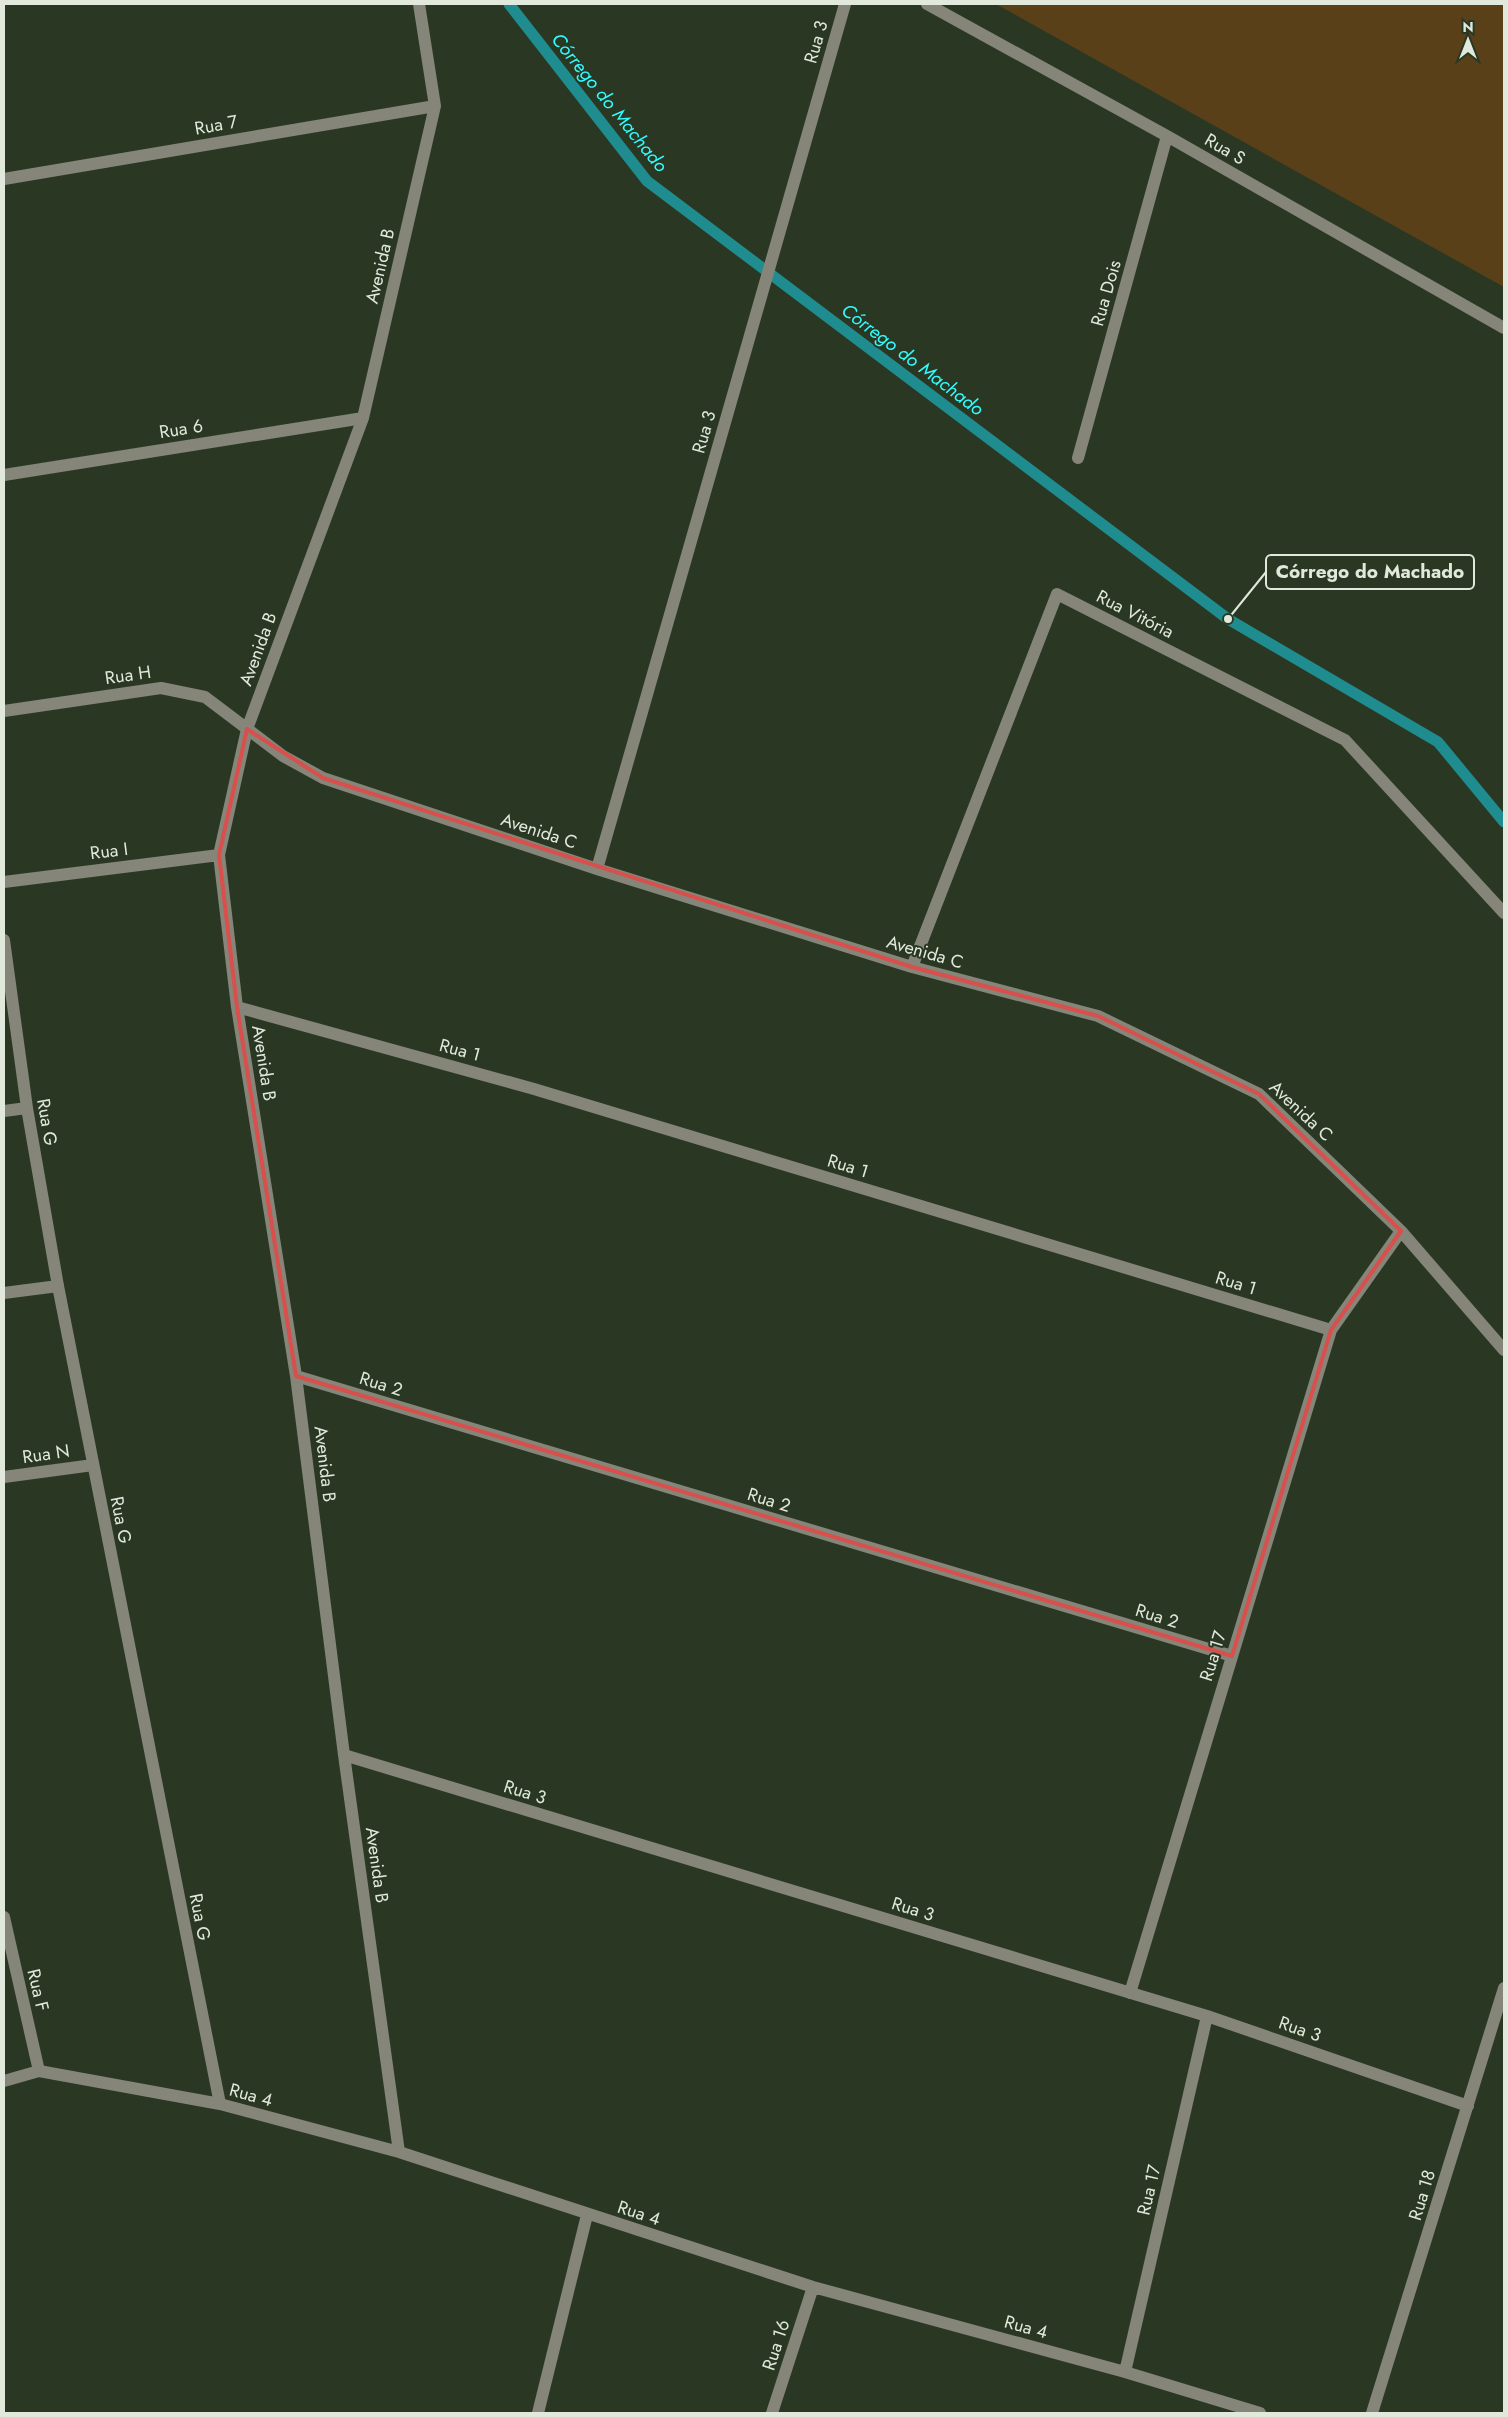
<svg xmlns="http://www.w3.org/2000/svg" width="1508" height="2417" font-family="Jost,sans-serif">
<rect width="100%" height="100%" fill="#2a3823"/>
<path fill="#5a4019" d="M996,4H1504V287Z"/>
<g fill="none" stroke-linecap="round" stroke-linejoin="round">
<path stroke="#1f8d8f" stroke-width="11" d="M509,4L647,181L1228,619L1438,742L1504,822"/>
<path stroke="#858579" stroke-width="12" d="M927,4L1167,136L1504,328
M4,179L435,106
M1078,458L1167,136
M4,475L363,418
M4,711L161,688L205,697L283,756L323,778L597,869L912,967L1098,1016L1259,1094L1401,1231L1504,1350
M597,869L845,4
M4,882L219,855
M4,940L27,1108L58,1286L220,2104
M912,967L1057,594L1345,740L1504,913
M237,1007L534,1089L1331,1330
M4,1111L27,1108
M4,1293L58,1286
M296,1376L1232,1656
M4,1477L93,1465
M344,1755L1207,2016L1468,2106
M4,1917L39,2071
M1130,1993L1331,1330L1401,1231
M4,2081L39,2071L220,2104L399,2152L813,2287L1125,2372L1260,2413
M399,2152L344,1755L296,1376L237,1007L219,855L247,729L363,418L435,106L419,4
M1125,2372L1207,2016
M538,2413L587,2215
M772,2413L813,2287
M1372,2413L1504,1988"/>
</g>
<path fill="none" stroke="#d84f4c" stroke-width="4" stroke-linejoin="round" d="M247,729L323,778L912,967L1098,1016L1259,1094L1401,1231L1331,1330L1232,1656L296,1376L237,1007L219,855Z"/>
<g text-anchor="middle" stroke-width="4" stroke-linejoin="round" paint-order="stroke">
<g font-size="18" fill="#e0e9dc" stroke="#2a3823">
<text transform="translate(816 42) rotate(-74)" y="6">Rua 3</text>
<text transform="translate(216 125) rotate(-10)" y="6">Rua 7</text>
<text transform="translate(1225 149) rotate(30)" y="6">Rua S</text>
<text transform="translate(380 266) rotate(-77)" y="6">Avenida B</text>
<text transform="translate(1106 293) rotate(-74)" y="6">Rua Dois</text>
<text transform="translate(181 429) rotate(-9)" y="6">Rua 6</text>
<text transform="translate(704 432) rotate(-74)" y="6">Rua 3</text>
<text transform="translate(1135 614) rotate(27)" y="6">Rua Vitória</text>
<text transform="translate(258 649) rotate(-70)" y="6">Avenida B</text>
<text transform="translate(128 675) rotate(-8)" y="6">Rua H</text>
<text transform="translate(539 831) rotate(18)" y="6">Avenida C</text>
<text transform="translate(109 851) rotate(-7)" y="6">Rua I</text>
<text transform="translate(925 952) rotate(16)" y="6">Avenida C</text>
<text transform="translate(460 1050) rotate(15)" y="6">Rua 1</text>
<text transform="translate(264 1063) rotate(81)" y="6">Avenida B</text>
<text transform="translate(1301 1111) rotate(43)" y="6">Avenida C</text>
<text transform="translate(47 1122) rotate(80)" y="6">Rua G</text>
<text transform="translate(848 1166) rotate(17)" y="6">Rua 1</text>
<text transform="translate(1236 1283) rotate(17)" y="6">Rua 1</text>
<text transform="translate(381 1384) rotate(17)" y="6">Rua 2</text>
<text transform="translate(46 1454) rotate(-8)" y="6">Rua N</text>
<text transform="translate(325 1464) rotate(83)" y="6">Avenida B</text>
<text transform="translate(769 1500) rotate(17)" y="6">Rua 2</text>
<text transform="translate(121 1520) rotate(79)" y="6">Rua G</text>
<text transform="translate(1157 1616) rotate(17)" y="6">Rua 2</text>
<text transform="translate(1213 1656) rotate(-73)" y="6">Rua 17</text>
<text transform="translate(525 1792) rotate(17)" y="6">Rua 3</text>
<text transform="translate(377 1865) rotate(82)" y="6">Avenida B</text>
<text transform="translate(913 1909) rotate(17)" y="6">Rua 3</text>
<text transform="translate(200 1917) rotate(79)" y="6">Rua G</text>
<text transform="translate(38 1990) rotate(77)" y="6">Rua F</text>
<text transform="translate(1300 2029) rotate(19)" y="6">Rua 3</text>
<text transform="translate(251 2095) rotate(15)" y="6">Rua 4</text>
<text transform="translate(1149 2190) rotate(-77)" y="6">Rua 17</text>
<text transform="translate(1422 2195) rotate(-73)" y="6">Rua 18</text>
<text transform="translate(639 2213) rotate(18)" y="6">Rua 4</text>
<text transform="translate(1026 2327) rotate(15)" y="6">Rua 4</text>
<text transform="translate(776 2345) rotate(-72)" y="6">Rua 16</text>
</g>
<g font-size="19" font-style="italic" fill="#32fbff" stroke="#2a3823">
<text transform="translate(610 102) rotate(51)" y="7">Córrego do Machado</text>
<text transform="translate(913 359) rotate(37)" y="7">Córrego do Machado</text>
</g>
</g>
<path fill="none" stroke="#e0e9dc" stroke-width="2" d="M1228 619L1266 572"/>
<circle fill="#e0e9dc" stroke="#2a3823" stroke-width="2" cx="1228" cy="619" r="5"/>
<rect fill="#2a3823" stroke="#e0e9dc" stroke-width="2" x="1266" y="555" width="208" height="34" rx="5"/>
<g font-size="19" text-anchor="middle" font-weight="bold" fill="#e0e9dc">
<text x="1370" y="578">Córrego do Machado</text>
</g>
<rect width="1508" height="2417" fill="none" stroke="#e0e9dc" stroke-width="10"/>
<g transform="translate(1468 40)" stroke="#2a3823" stroke-width="4" paint-order="stroke">
<path d="M0-4L9 19L0 12L-9 19Z" fill="#e0e9dc"/>
<text y="-8" font-size="14" font-weight="bold" text-anchor="middle" fill="#e0e9dc">N</text>
</g>
</svg>
